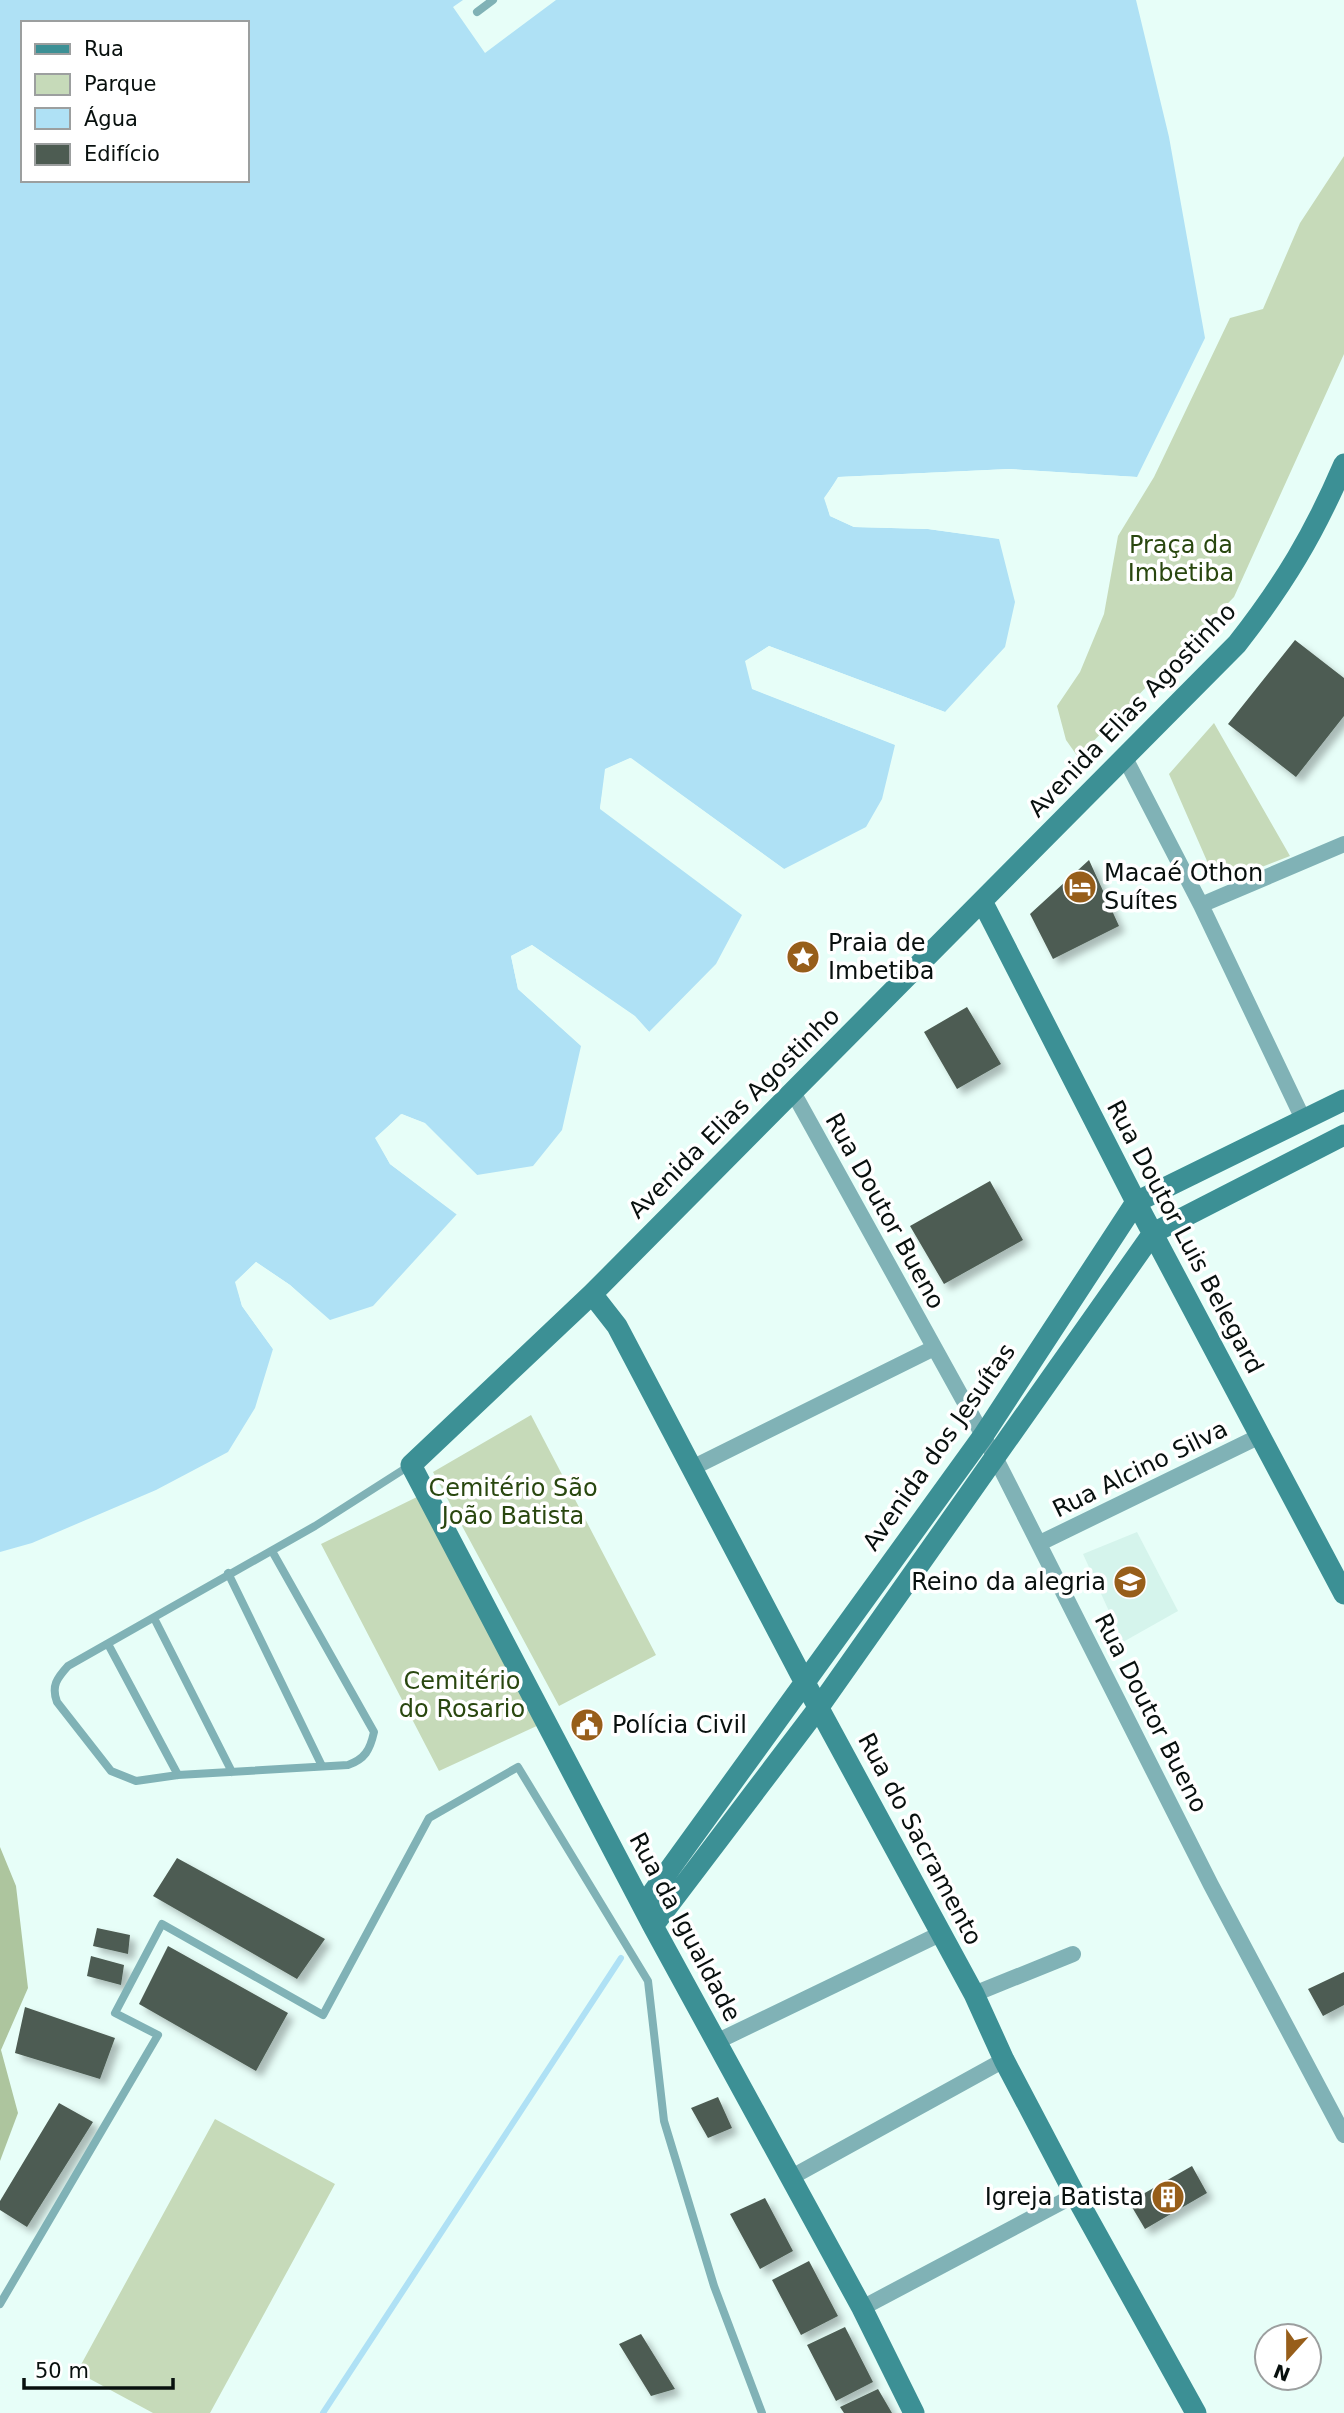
<svg xmlns="http://www.w3.org/2000/svg" width="1344" height="2413" font-family="'DejaVu Sans',sans-serif">
<defs>
<filter id="shadow"><feDropShadow dx="6" dy="6" stdDeviation="3.5" flood-color="#0004"/></filter>
</defs>
<rect width="100%" height="100%" fill="#e7fef8"/>
<path fill="#d5f4ec" d="M1137,1532L1178,1611L1123,1642L1083,1554Z"/>
<path fill="#c6dab9" d="M1344,156V354L1234,597L1078,757L1066,740L1057,706L1080,672L1104,614L1118,536L1154,477L1230,318L1263,309L1300,223Z
M1214,723L1290,856L1217,884L1169,774Z
M531,1415L656,1655L559,1706L433,1472Z
M417,1497L541,1724L439,1771L321,1544Z
M215,2119L335,2184L210,2413H153L77,2372Z"/>
<path fill="#adc59e" d="M0,1847L16,1886L28,1988L1,2050L18,2113L0,2161Z"/>
<path fill="#afe1f5" fill-rule="evenodd" d="M0,0H1136L1169,137L1205,338L1137,477L1009,469L838,477L825,498L830,516L854,527L928,529L999,539L1015,602L1005,647L945,712L769,646L746,661L753,689L895,745L882,799L866,827L784,869L631,758L606,769L600,809L742,915L716,964L649,1032L634,1016L532,945L511,956L518,989L581,1046L562,1130L533,1166L477,1175L425,1123L401,1114L376,1138L390,1164L457,1214L373,1306L330,1320L290,1285L256,1262L236,1282L242,1306L273,1349L255,1408L228,1452L156,1490L32,1543L0,1552ZM23,23H247V180H23Z"/>
<path fill="#e7fef8" d="M463,0H556L485,53L453,7Z
M1009,469L1137,477L1135,480L1009,472L862,479L840,481L828,498L833,514L854,523L929,526L999,536L1002,539L928,529L854,527L830,516L824,498L839,477Z
M769,646L945,712L944,715L770,649L749,662L755,686L897,742L899,746L752,689L745,661Z
M630,758L784,869L785,872L630,762L609,771L603,807L695,873L746,916L600,808L605,769Z
M532,945L635,1016L652,1035H647L632,1019L532,949L515,958L521,987L583,1043L584,1048L518,989L511,956Z
M402,1114L424,1123L480,1178H475L423,1126L402,1118L380,1139L393,1162L459,1212L460,1217L390,1164L375,1138Z
M256,1262L290,1285L332,1323H328L287,1288L257,1266L239,1283L245,1304L276,1351L273,1349L242,1306L235,1282Z"/>
<g fill="none" stroke-linecap="round" stroke-linejoin="round">
<path stroke="#afe1f5" stroke-width="6" d="M323,2413L621,1958"/>
</g>
<path fill="#4d5c52" filter="url(#shadow)" d="M1295,640L1344,678V716L1296,777L1228,724Z
M1089,860L1119,926L1053,959L1030,914Z
M967,1007L1001,1064L957,1089L924,1032Z
M990,1181L1023,1240L944,1284L910,1226Z
M177,1858L325,1939L297,1979L153,1896Z
M97,1928L130,1935L128,1954L93,1946Z
M168,1946L288,2013L256,2071L139,2004Z
M91,1956L124,1965L121,1985L87,1976Z
M1344,1972V2005L1323,2016L1308,1989Z
M25,2007L115,2038L100,2079L15,2053Z
M718,2097L732,2128L708,2138L691,2108Z
M59,2103L93,2122L27,2227L0,2210V2201Z
M1192,2166L1207,2193L1145,2229L1129,2202Z
M765,2198L793,2251L760,2269L730,2214Z
M809,2261L838,2316L801,2335L772,2280Z
M845,2327L873,2382L836,2401L807,2345Z
M641,2334L675,2389L651,2396L619,2344Z
M878,2389L892,2413H844L840,2407Z"/>
<g fill="none" stroke-linecap="round" stroke-linejoin="round">
<path stroke="#80b2b6" stroke-width="8" d="M477,12L493,0
M272,1551L374,1732C370,1750 365,1759 348,1765L178,1775L136,1781L111,1771L57,1702C51,1686 57,1678 68,1666L315,1526L409,1466
M228,1573L322,1766
M155,1620L232,1772
M108,1644L178,1775
M0,2304L158,2035L115,2013L162,1924L323,2015L429,1818L518,1767L648,1981L664,2121L714,2286L762,2413"/>
<path stroke="#80b2b6" stroke-width="16" d="M1125,758L1201,905L1304,1121
M1201,905L1344,844
M793,1092L996,1459L1211,1885L1344,2135
M692,1468L934,1348
M1040,1543L1260,1436
M974,1994L1073,1954
M716,2042L940,1934
M790,2178L1004,2060
M862,2308L1075,2195"/>
<path stroke="#3c9095" stroke-width="21" d="M983,903L1136,1202L1344,1594
M592,1294L617,1326L804,1681L974,1994L1004,2060L1075,2195L1196,2413
M643,1906L983,1436L1136,1202L1344,1100
M653,1926L819,1707L1153,1233L1344,1135
M914,2413L862,2308L653,1926L411,1465L592,1294L1237,644C1284,584 1314,534 1344,464"/>
</g>
<defs>
<symbol id="hotel-disc" viewBox="-11 -11 22 22"><circle r="9.5" fill="#975e1a" stroke="#fff"/><path d="M-6-4.5h1.5V1H6V5H4.5V3h-9V5H-6ZM-4 0a1.8 1.8 0 1 1 3.6 0ZM.5 0V-2.5h3Q6-2.5 6 0Z" fill="#fff"/></symbol>
<symbol id="sight-disc" viewBox="-11 -11 22 22"><circle r="9.5" fill="#975e1a" stroke="#fff"/><path d="M0-6L1.8-2.2L6-1.7L2.9 1.2L3.7 5.4L0 3.3L-3.7 5.4L-2.9 1.2L-6-1.7L-1.8-2.2Z" fill="#fff"/></symbol>
<symbol id="school-disc" viewBox="-11 -11 22 22"><circle r="9.5" fill="#975e1a" stroke="#fff"/><path d="M0-5L7-2L0 1L-7-2ZM-4 1L0 2.5L4 1V4Q0 6-4 4Z" fill="#fff"/></symbol>
<symbol id="civic-disc" viewBox="-11 -11 22 22"><circle r="9.5" fill="#975e1a" stroke="#fff"/><path d="M-.6-6.5H3V-4.5H.6V-3L4-1V1h2V6H-6V1h2V-1L-.6-3ZM-1.2 2.5V6h2.4V2.5Z" fill="#fff"/></symbol>
<symbol id="building-disc" viewBox="-11 -11 22 22"><circle r="9.5" fill="#975e1a" stroke="#fff"/><path d="M-4-6H4V6H1V3H-1V6H-4ZM-2.5-4.3h1.7v1.8h-1.7ZM.8-4.3h1.7v1.8H.8ZM-2.5-1h1.7V.8h-1.7ZM.8-1h1.7V.8H.8Z" fill="#fff"/></symbol>
</defs>
<g fill-rule="evenodd">
<use href="#hotel-disc" x="1061" y="868" width="38" height="38"/>
<use href="#sight-disc" x="784" y="938" width="38" height="38"/>
<use href="#school-disc" x="1111" y="1563" width="38" height="38"/>
<use href="#civic-disc" x="568" y="1706" width="38" height="38"/>
<use href="#building-disc" x="1149" y="2178" width="38" height="38"/>
</g>
<g text-anchor="middle" stroke-width="7" stroke-linejoin="round" paint-order="stroke">
<g font-size="24" fill="#29470f" stroke="#fff">
<text x="1181" y="553">Praça da<tspan x="1181" dy="28">Imbetiba</tspan></text>
<text x="513" y="1496">Cemitério São<tspan x="513" dy="28">João Batista</tspan></text>
<text x="462" y="1689">Cemitério<tspan x="462" dy="28">do Rosario</tspan></text>
</g>
<g font-size="24" fill="#08100e" stroke="#fff">
<text transform="translate(1132 710) rotate(-46)" y="8">Avenida Elias Agostinho</text>
<text transform="translate(734 1113) rotate(-45)" y="8">Avenida Elias Agostinho</text>
<text transform="translate(885 1211) rotate(61)" y="8">Rua Doutor Bueno</text>
<text transform="translate(1185 1237) rotate(62)" y="8">Rua Doutor Luis Belegard</text>
<text transform="translate(939 1447) rotate(-55)" y="8">Avenida dos Jesuítas</text>
<text transform="translate(1140 1469) rotate(-26)" y="8">Rua Alcino Silva</text>
<text transform="translate(1151 1713) rotate(63)" y="8">Rua Doutor Bueno</text>
<text transform="translate(920 1839) rotate(62)" y="8">Rua do Sacramento</text>
<text transform="translate(685 1927) rotate(62)" y="8">Rua da Igualdade</text>
</g>
<g font-size="24" fill="#08100e" stroke="#fff" text-anchor="start">
<text x="1104" y="881">Macaé Othon<tspan x="1104" dy="28">Suítes</tspan></text>
<text x="828" y="951">Praia de<tspan x="828" dy="28">Imbetiba</tspan></text>
<text x="1106" y="1590" text-anchor="end">Reino da alegria</text>
<text x="612" y="1733">Polícia Civil</text>
<text x="1144" y="2205" text-anchor="end">Igreja Batista</text>
</g>
</g>
<rect x="21" y="21" width="228" height="161" fill="#ffffff" stroke="#9c9f9f" stroke-width="2"/>
<rect x="35" y="44" width="35" height="10" fill="#3c9095" stroke="#9c9f9f" stroke-width="2"/>
<text x="84" y="56" font-size="21" fill="#08100e">Rua</text>
<rect x="35" y="74" width="35" height="21" fill="#c6dab9" stroke="#9c9f9f" stroke-width="2"/>
<text x="84" y="91" font-size="21" fill="#08100e">Parque</text>
<rect x="35" y="108" width="35" height="21" fill="#afe1f5" stroke="#9c9f9f" stroke-width="2"/>
<text x="84" y="126" font-size="21" fill="#08100e">Água</text>
<rect x="35" y="144" width="35" height="21" fill="#4d5c52" stroke="#9c9f9f" stroke-width="2"/>
<text x="84" y="161" font-size="21" fill="#08100e">Edifício</text>
<g transform="translate(1288 2357) rotate(201)"><circle r="33" fill="#ffffff" stroke="#9c9f9f" stroke-width="2"/>
<path d="M0-5L12 26L0 18L-12 26Z" fill="#975e1a"/>
<text y="-10" font-size="19" font-weight="bold" text-anchor="middle" fill="#08100e">N</text>
</g>
<path d="M24 2378v10h149v-10" fill="none" stroke="#08100e" stroke-width="3.5"/>
<text x="35" y="2378" font-size="21" fill="#08100e" stroke="#ffffff" stroke-width="5" paint-order="stroke">50 m</text>
</svg>
